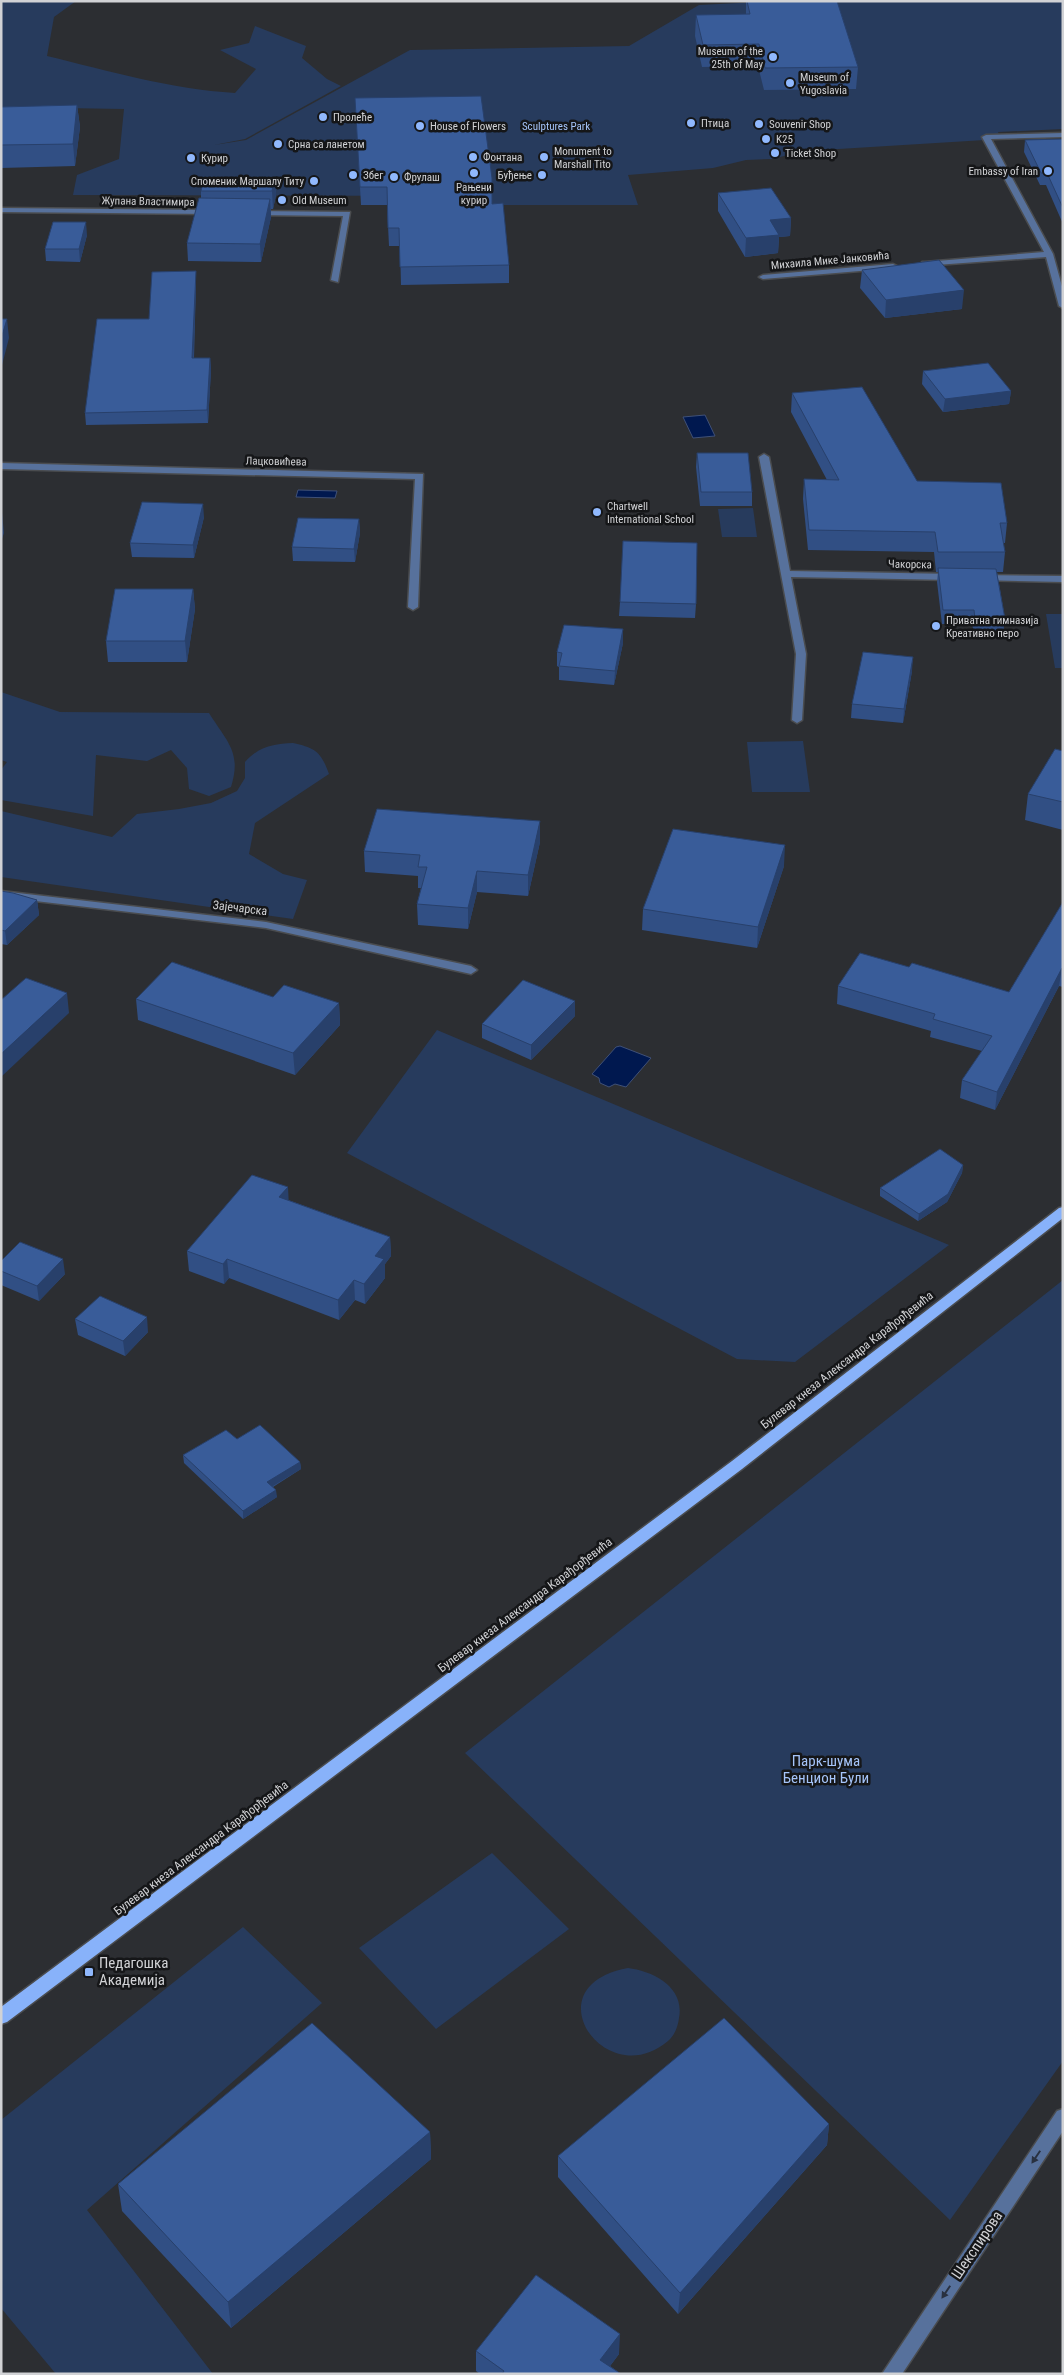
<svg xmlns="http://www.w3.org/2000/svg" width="1064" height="2375" font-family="'Roboto Condensed',sans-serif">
<rect width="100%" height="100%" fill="#2c2e32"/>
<path fill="#273b5d" d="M1,1H76L54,17L47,56C109,71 171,89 235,93L256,69L220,50L249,43L255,26L306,46L302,58L327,79L341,86L245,139L214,145L246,140L410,50L629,46L699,5L779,1H1063V129L998,132L1001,139L806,151L771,159L746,160L713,168L628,175L638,205H492L491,196L73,195L77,175L119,159L124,109L1,107Z
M753,508L757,537H722L718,509Z
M1046,614H1063V668H1055Z
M1,692L60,712L209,713C227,742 242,752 231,787L209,796L189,789L187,768L171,750L147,761L96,755L93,816L1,800V770L7,762L1,760Z
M803,741L810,792H752L747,742Z
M293,743C316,748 321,752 329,774L255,823L249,854L283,874L307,880L293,919L1,877V811L112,837L137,814L179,809L211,803L237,791L245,778V762C259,746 274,744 293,743Z
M437,1030L949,1245L795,1362L737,1359L347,1153Z
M1063,1280V2061L950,2220L465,1753Z
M492,1853L569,1929L436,2029L359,1948Z
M243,1927L322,2003L87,2210L213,2374H56L1,2308V2120Z
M628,1968C653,1971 685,1987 679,2018C678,2026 675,2035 668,2041C606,2094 530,1986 628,1968Z"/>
<path fill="#00184f" stroke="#3f5077" d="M705,415L715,436L693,438L683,417Z
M298,490L337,491L335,498L296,497Z
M620,1046L651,1058L626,1087L615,1084L609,1087L600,1083L599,1078L592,1074L616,1047Z"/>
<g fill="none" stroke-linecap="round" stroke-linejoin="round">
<defs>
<path id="minor" d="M1063,133V137L991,139L1053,254L1063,290V308L1059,306L1046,257L922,266V262H925L1044,252L982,137L986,135Z
M1,208L211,210L215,212L211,214L1,212Z
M251,211L350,212L338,282L331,280L343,216L254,215L250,213Z
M893,264L897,266L896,268L763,279L759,277L763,275Z
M764,454L769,457L790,571L953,574L958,577L953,580L791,577L806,654L802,720L797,723L792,720L796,654L759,457Z
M1,463L423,474L418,607L413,610L408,607L415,479L1,469Z
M980,575L1063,576V582L977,580V576Z
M1,891L266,922L471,966L477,970L471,974L266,928L1,897Z
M1063,2109V2131L902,2374H882L1057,2111Z"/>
<path id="major" d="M1063,1207V1218L742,1469L7,2022L1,2024V2007L732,1461L1059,1208Z"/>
</defs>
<use href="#minor" stroke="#4a4c4f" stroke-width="3"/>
<use href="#major" stroke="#4a4c4f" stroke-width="3"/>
<use href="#minor" fill="#57719c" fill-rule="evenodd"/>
<use href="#major" fill="#88b2fa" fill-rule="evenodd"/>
</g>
<path fill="#314f84" d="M746,1H837L858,67L856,89L764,90L758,66L702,67L695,36L696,15L746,14Z
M355,98L492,204L509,265V283L401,285L400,246H389L387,205H361Z
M77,105L80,127L75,166L1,168V107Z
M1063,139V224L1046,185H1040L1024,152L1025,140Z
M275,178L276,195L273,209H271V217L261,262L188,261L187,243L201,198V191Z
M718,193L791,218L790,236L779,237L778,253L745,257L718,211Z
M87,235L80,262L46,261L45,249Z
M862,270L962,309L885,318L860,288Z
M196,283L194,358H210L211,370L208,423L86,425L85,413L149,319Z
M923,371L1011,391L1009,404L943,412L922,384Z
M792,393L917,481L1007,523L1005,543H1003L1005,552L1003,572H997L1005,619L1003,633H974L972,624H942L937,582L938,572H936L934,552L808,550L803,499L804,479L827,480L791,412Z
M697,453L752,492V506H700L696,467Z
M204,517L194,558L132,557L130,543Z
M359,519L360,533L355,562L293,561L292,547Z
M193,589L195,609L187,662H108L106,641Z
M620,602L696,604L695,618L619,616Z
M623,643L614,685L559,680V667L557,666V652Z
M912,671L903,723L851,718L852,704Z
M1063,751V830L1025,820L1028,794Z
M540,842L528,896L477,892L468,929L418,925L417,904L421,888H418V876L365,872L364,851Z
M784,866L757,948L642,930L643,909Z
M1,891L37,900L39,915L7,945L1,944Z
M1063,902V987L1059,986L995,1110L960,1098L962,1080L982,1051L930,1037L931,1031L837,1004L838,986L909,967L1009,992Z
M273,997L339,1003L340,1025L295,1075L138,1020L136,999Z
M575,1016L531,1060L482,1038V1024Z
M963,1165L962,1173L947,1202L918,1221L880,1196V1188Z
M288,1200L390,1237L391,1256L385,1264V1278L365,1304L355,1300L339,1320L229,1278L224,1284L189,1271L187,1251Z
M1,1261L65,1274L39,1301L1,1285Z
M75,1319L148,1332L125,1356L78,1335Z
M237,1439L300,1462L301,1469L273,1487L277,1497L243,1519L184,1463L183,1455Z
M829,2124L827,2145L678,2314L558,2177V2156Z
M430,2132L431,2159L231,2328L122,2211L118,2184Z
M476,2351L619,2354L610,2366L621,2374H480L476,2371Z"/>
<path fill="#28406b" d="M77,105L80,127L75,166L73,144Z
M275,178L276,195L273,209L272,191Z
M270,199L271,217L261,262L260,244Z
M791,218L790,236L779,237L778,253L745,257L746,238L770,220Z
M86,222L87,235L80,262L79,249Z
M196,271V283L193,370L192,358Z
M964,290L962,309L885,318L886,300Z
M7,319L9,338L2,365L1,339Z
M210,358L211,370L208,423L207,410Z
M1011,391L1009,404L943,412L945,399Z
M203,504L204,517L194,558L193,545Z
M2,513L4,533L1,542V515Z
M359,519L360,533L355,562L354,549Z
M193,589L195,609L187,662L185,641Z
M623,629V643L614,685L615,671Z
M913,657L912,671L903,723L904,709Z
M540,821V842L528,896V875Z
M785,845L784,866L757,948L758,927Z
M477,871V892L468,929V908Z
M37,900L39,915L7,945L5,931Z
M1062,968L1059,986L995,1110L997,1092Z
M67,993L69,1013L1,1077V1054Z
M575,1001V1016L531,1060V1045Z
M339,1003L340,1025L295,1075L293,1053Z
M963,1165L962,1173L947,1202L918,1221L919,1214Z
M288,1187L289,1207L279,1197Z
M390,1237L391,1256L385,1264V1278L365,1304L364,1284L375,1256Z
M63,1259L65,1274L39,1301L37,1286Z
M227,1259L229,1278L224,1284L223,1264Z
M354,1280L355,1300L339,1320L338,1300Z
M147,1317L148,1332L125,1356L123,1341Z
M300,1462L301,1469L268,1489L267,1482Z
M276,1490L277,1497L243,1519V1511Z
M829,2124L827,2145L678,2314L680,2293Z
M430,2132L431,2159L231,2328L228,2302Z
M620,2334L619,2354L604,2374L600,2360Z"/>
<path fill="#395c99" stroke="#28406b" d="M747,1H837L858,67L765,68L759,44L703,45L696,15L750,14Z
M481,96L492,178V204L503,203L509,265L400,267L399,228H388L387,187H360L355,98Z
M77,105L73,144L1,145V107Z
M1063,139V208L1047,173H1041L1025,140Z
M204,178H275L272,191H201Z
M771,188L791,218L770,220L779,235L746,238L718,193Z
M199,198L270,199L260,244L187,243Z
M53,222H86L79,249H45Z
M939,260L964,290L886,300L862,270Z
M196,271L192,358H210L207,410L85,413L97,319H149L152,272Z
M1,319H7L1,339Z
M988,363L1011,391L945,399L923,371Z
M862,387L917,481L1001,483L1007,523H1000L1005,552H938L935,532L809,530L804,479L839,480L792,393Z
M697,453H748L752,492H701Z
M142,502L203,504L193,545L130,543Z
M298,518L359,519L354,549L292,547Z
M623,541L697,543L696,604L620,602Z
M938,568L996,569L1005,619H975L974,610H943Z
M115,589H193L185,641H106Z
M564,625L623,629L615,671L559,666L562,653L557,652Z
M863,652L913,657L904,709L852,704Z
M1055,749L1063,751V802L1028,794Z
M377,809L540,821L528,875L477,871L468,908L417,904L427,867H418L420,855L364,851Z
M673,829L785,845L758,927L643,909Z
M1,891L13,893L37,900L5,931L1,930Z
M1063,902V968H1062L997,1092L962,1080L992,1036L933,1019L935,1014L838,986L860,953L909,967L912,963L1009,992Z
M172,962L273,997L284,985L339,1003L293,1053L136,999Z
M26,978L67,993L1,1054V1000Z
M523,980L575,1001L531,1045L482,1024Z
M940,1149L963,1165L948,1194L919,1214L880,1188Z
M252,1175L288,1187L279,1197L390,1237L375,1256L384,1259L364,1284L354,1280L338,1300L227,1259L223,1264L187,1251Z
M20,1242L63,1259L37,1286L1,1271V1261Z
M100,1296L147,1317L123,1341L75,1319Z
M260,1425L300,1462L267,1482L276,1490L243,1511L183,1455L226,1430L237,1439Z
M724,2018L829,2124L680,2293L558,2156Z
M312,2023L430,2132L228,2302L118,2184Z
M536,2275L620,2334L600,2360L621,2374H502L504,2371L476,2351Z"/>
<defs><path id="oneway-solid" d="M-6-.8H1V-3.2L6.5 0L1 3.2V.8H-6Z" transform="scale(1.25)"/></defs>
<g fill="#293140">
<use href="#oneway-solid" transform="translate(1036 2157) rotate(124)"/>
<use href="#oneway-solid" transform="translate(946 2292) rotate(124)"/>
</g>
<g fill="#90b8fd" stroke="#151618" stroke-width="2">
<circle cx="773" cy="57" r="5"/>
<circle cx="790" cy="83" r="5"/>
<circle cx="323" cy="117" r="5"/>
<circle cx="691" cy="123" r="5"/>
<circle cx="759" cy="124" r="5"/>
<circle cx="420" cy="126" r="5"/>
<circle cx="766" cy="139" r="5"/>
<circle cx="278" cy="144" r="5"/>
<circle cx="775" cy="153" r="5"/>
<circle cx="473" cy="157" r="5"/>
<circle cx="544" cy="157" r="5"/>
<circle cx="191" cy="158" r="5"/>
<circle cx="1048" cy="171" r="5"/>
<circle cx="474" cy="173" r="5"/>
<circle cx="353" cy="175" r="5"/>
<circle cx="542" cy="175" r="5"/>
<circle cx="394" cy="177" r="5"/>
<circle cx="314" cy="181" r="5"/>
<circle cx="282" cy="200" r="5"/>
<circle cx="597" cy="512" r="5"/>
<circle cx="936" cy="626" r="5"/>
<rect x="84" y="1967" width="10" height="10" rx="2.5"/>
</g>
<g text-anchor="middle" stroke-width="5" stroke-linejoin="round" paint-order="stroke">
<g font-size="11" fill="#d1d2d5" stroke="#151618" text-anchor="start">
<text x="763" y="55" text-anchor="end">Museum of the<tspan x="763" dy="13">25th of May</tspan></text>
<text x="800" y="81">Museum of<tspan x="800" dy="13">Yugoslavia</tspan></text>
<text x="333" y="121">Пролеће</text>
<text x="701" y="127">Птица</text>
<text x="769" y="128">Souvenir Shop</text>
<text x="430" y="130">House of Flowers</text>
<text x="776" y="143">K25</text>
<text x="288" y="148">Срна са ланетом</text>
<text x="554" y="155">Monument to<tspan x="554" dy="13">Marshall Tito</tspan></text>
<text x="785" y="157">Ticket Shop</text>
<text x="483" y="161">Фонтана</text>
<text x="201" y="162">Курир</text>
<text x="1038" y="175" text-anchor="end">Embassy of Iran</text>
<text x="363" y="179">Збег</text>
<text x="532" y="179" text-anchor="end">Буђење</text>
<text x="404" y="181">Фрулаш</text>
<text x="304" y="185" text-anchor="end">Споменик Маршалу Титу</text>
<text x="474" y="191" text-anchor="middle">Рањени<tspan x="474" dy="13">курир</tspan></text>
<text x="292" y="204">Old Museum</text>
<text x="607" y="510">Chartwell<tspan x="607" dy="13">International School</tspan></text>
<text x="946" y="624">Приватна гимназија<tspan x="946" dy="13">Креативно перо</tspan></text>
</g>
<g font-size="11" fill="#a5c4f9" stroke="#151618">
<text x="556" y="130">Sculptures Park</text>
</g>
<g font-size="11" fill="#d1d2d5" stroke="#151618">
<text transform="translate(148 201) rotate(1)" y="4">Жупана Властимира</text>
<text transform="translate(830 260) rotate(-5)" y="4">Михаила Мике Јанковића</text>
<text transform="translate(276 461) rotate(1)" y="4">Лацковићева</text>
<text transform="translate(910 564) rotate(1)" y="4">Чакорска</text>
</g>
<g font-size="12" fill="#d1d2d5" stroke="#151618">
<text transform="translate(240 908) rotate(7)" y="4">Зајечарска</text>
<text transform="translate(847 1360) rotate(-38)" y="4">Булевар кнеза Александра Карађорђевића</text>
<text transform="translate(525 1605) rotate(-37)" y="4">Булевар кнеза Александра Карађорђевића</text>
<text transform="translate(201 1848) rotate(-37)" y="4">Булевар кнеза Александра Карађорђевића</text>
</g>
<g font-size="15" fill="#a5c4f9" stroke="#151618">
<text x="826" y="1766">Парк-шума<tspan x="826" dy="17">Бенцион Були</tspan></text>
</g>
<g font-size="15" fill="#d1d2d5" stroke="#151618" text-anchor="start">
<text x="99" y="1968">Педагошка<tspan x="99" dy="17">Академија</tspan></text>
</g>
<g font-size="15" fill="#d1d2d5" stroke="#151618">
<text transform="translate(977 2245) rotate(-56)" y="5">Шекспирова</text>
</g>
</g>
<rect width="1064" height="2375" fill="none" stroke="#d1d2d5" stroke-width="5"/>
</svg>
